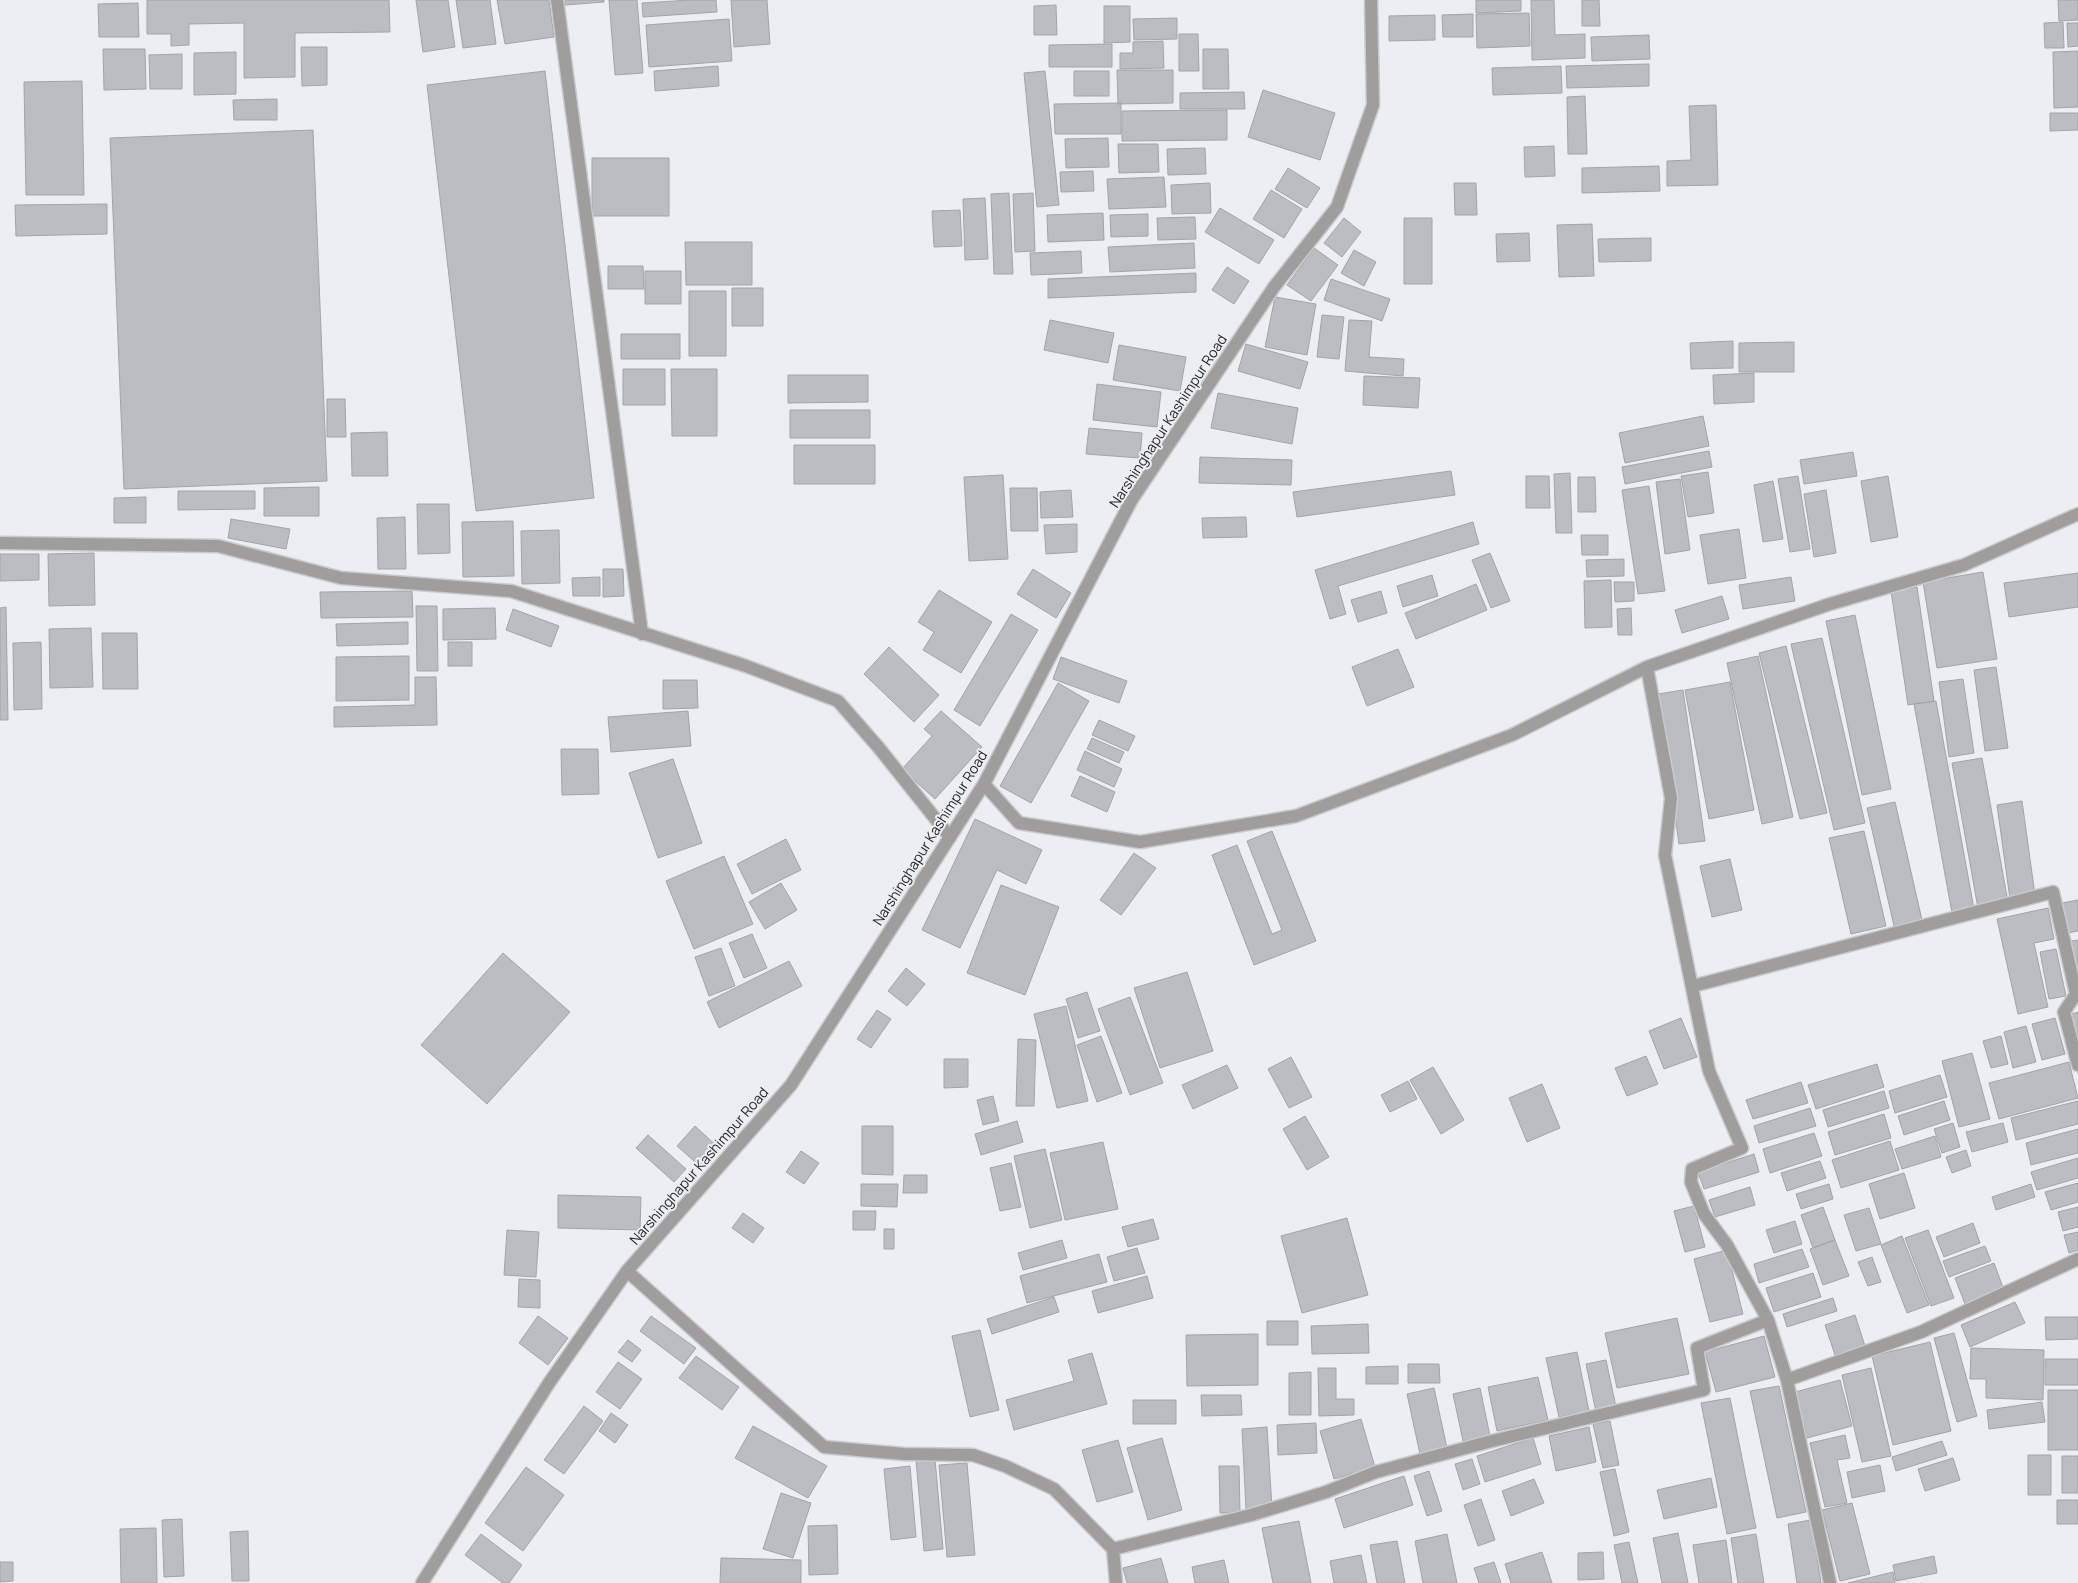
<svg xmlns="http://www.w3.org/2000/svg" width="2078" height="1583" font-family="Manrope,sans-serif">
<rect width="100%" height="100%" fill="#eceef3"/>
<path fill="#bbbdc2" stroke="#a2a4a9" d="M147,0H389L390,32L295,33V77L244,78V23L189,24V45L171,46V34H147Z
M416,0H448L455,47L423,52Z
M456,0H490L496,44L463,48Z
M497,0H549L554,37L505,44Z
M565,0H604V2L565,5Z
M609,0H637L643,73L615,75Z
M690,0H716L717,12L643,17L642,3Z
M731,0H767L770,44L734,47Z
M1476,0H1521V11L1476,13Z
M1531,0H1554L1555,35L1585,34V58L1532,60Z
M1582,0H1599L1600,26H1582Z
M2058,0H2078V20L2059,21Z
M138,3L139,37H99L98,4Z
M1056,5L1057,35H1034V6Z
M1104,6H1130V42L1104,43Z
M1529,13L1530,46L1477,48L1476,14Z
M1473,14V37H1443L1442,15Z
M1435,15V40L1389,41V16Z
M1177,18V39L1134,40L1133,19Z
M729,19L732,61L649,67L646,25Z
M2063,22L2064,48H2045L2044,23Z
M2067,23H2078V46L2068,47Z
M1179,34H1198L1199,71H1179Z
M1649,35L1650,59L1592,61L1591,37Z
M1163,41L1164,68L1120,69V53H1133V42Z
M1112,44V67H1049V45Z
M301,47H327V85L302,86Z
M103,49H145L146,89L104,90Z
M1203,49H1228L1229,89H1203Z
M2078,51V107L2054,108L2053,52Z
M236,52V94L194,95V53Z
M182,54V89H150L149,55Z
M1649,64V86L1567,88L1566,66Z
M718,66L719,86L655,91L654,71Z
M1561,66L1562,93L1493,95L1492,68Z
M1117,70H1173V103L1118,104Z
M545,71L594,498L476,511L427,85Z
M1045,71L1059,205L1037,207L1024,73Z
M1074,71H1109V96H1074Z
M82,81L84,195H26L24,82Z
M1263,90L1335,113L1320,160L1248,137Z
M1244,92L1245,109H1180V93Z
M1585,96L1587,154H1568L1567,97Z
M277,99V120H234L233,100Z
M1121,103V134H1055L1054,104Z
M1716,105L1718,185L1667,186V161L1691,160L1689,106Z
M1227,110V140L1122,141V111Z
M2050,113H2078V130L2050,131Z
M313,130L327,481L124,489L110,138Z
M1108,138L1109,167L1066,168L1065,139Z
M1118,144H1158L1159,172L1119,173Z
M1554,146L1555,176L1525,177L1524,147Z
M1205,148L1206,174L1168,175L1167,149Z
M592,158H669V216H592Z
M1659,166L1660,191L1582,193V168Z
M1288,168L1320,188L1307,208L1275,189Z
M1093,171L1094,191L1061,192L1060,172Z
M1164,177L1166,207L1109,209L1107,179Z
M1210,183L1211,213L1172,214L1171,185Z
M1454,183H1476L1477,215H1455Z
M1271,190L1302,209L1284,238L1253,219Z
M1009,193L1013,274H994L991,194Z
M1033,193L1035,251L1015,252L1013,194Z
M985,198L988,259L965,260L963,199Z
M107,204V234L16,236L15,205Z
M1220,208L1274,240L1259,264L1205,232Z
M960,210L962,246L934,247L932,211Z
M1103,213L1104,240L1048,242L1047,215Z
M1148,214V236L1111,237L1110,215Z
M1195,217L1196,239L1158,240L1157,218Z
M1344,218L1361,232L1342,257L1324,243Z
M1404,218H1432V284H1404Z
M1592,224L1594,276L1559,277L1557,225Z
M1529,233L1530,261L1497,262L1496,234Z
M1651,238V261L1599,262L1598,239Z
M685,242H752V285H686Z
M1194,243L1195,268L1110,272L1108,247Z
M1314,248L1338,265L1311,301L1287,285Z
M1354,250L1376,262L1364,286L1341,273Z
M1081,251L1082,273L1031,275L1030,253Z
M608,266H643L644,289H608Z
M1227,267L1249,281L1234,304L1212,290Z
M645,271H681V304H645Z
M1196,273V292L1048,298V279Z
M1331,279L1390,299L1382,321L1324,300Z
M732,288H763V326H732Z
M689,291H726V356H689Z
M1275,297L1316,304L1307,355L1265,347Z
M1322,315L1344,317L1339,359L1317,357Z
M1050,320L1114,333L1108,363L1044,350Z
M1349,320L1372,321L1369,357L1404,359L1403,376L1345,371Z
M621,334H680V359H621Z
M1733,341V368L1691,369L1690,343Z
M1794,342V372H1739V343Z
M1246,344L1308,362L1300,389L1238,371Z
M1119,345L1186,357L1180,391L1113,380Z
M623,369H665V405H623Z
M671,369H717V436H672Z
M1754,373V402L1714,404L1713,375Z
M788,375H868V402L788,403Z
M1364,376L1420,378L1418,408L1363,405Z
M1097,384L1161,392L1157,427L1093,420Z
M1218,393L1298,408L1292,444L1211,428Z
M327,399H345L346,437H327Z
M790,410H870V438H790Z
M1703,416L1709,446L1625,463L1619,433Z
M1089,428L1142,433L1140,458L1086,454Z
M387,432L388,476H352L351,433Z
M794,445H875V484H794Z
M1709,451L1712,467L1625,484L1622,467Z
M1853,452L1857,476L1804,484L1800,460Z
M1200,457L1292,460L1291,485L1199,483Z
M1451,471L1455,495L1297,517L1293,492Z
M1708,472L1714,513L1688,517L1681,476Z
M1570,473L1572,533H1556L1554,474Z
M1003,475L1008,559L969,561L964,477Z
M1526,476H1549L1550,508H1526Z
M1798,476L1810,549L1790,552L1778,479Z
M1888,476L1898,537L1871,542L1861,481Z
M1578,477H1595L1596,512H1578Z
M1680,479L1690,550L1665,554L1656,482Z
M1773,481L1783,539L1763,542L1754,485Z
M1649,486L1665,591L1638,594L1622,490Z
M319,487V516H264V488Z
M1010,488H1037L1038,531H1011Z
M1071,490L1073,517L1041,518L1040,492Z
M1826,490L1836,553L1814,557L1804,494Z
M178,491H255V509L178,510Z
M146,497V523H114V498Z
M417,504H449L450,553L418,554Z
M405,517L406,569H378L377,518Z
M1246,517L1247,537L1203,538L1202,518Z
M231,519L290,529L286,549L228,538Z
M513,521L514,576L463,577L462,522Z
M1473,522L1479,544L1338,586L1346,614L1330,619L1315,570Z
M1077,524V552L1046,554L1044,525Z
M1739,529L1746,578L1708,584L1700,535Z
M559,530L560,583L522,584L521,531Z
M1581,535H1608V555H1582Z
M94,553L95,605L49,606L48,554Z
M1490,553L1510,601L1491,608L1472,560Z
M0,554H39V580L0,581Z
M1624,559V576L1587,577L1586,560Z
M603,569H623L624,596L603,597Z
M1033,569L1071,593L1056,618L1017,594Z
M1983,572L1997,659L1937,668L1923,582Z
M2078,573V607L2009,617L2004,583Z
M1432,575L1438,596L1403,607L1397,586Z
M600,577V596H573L572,578Z
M1791,577L1795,601L1743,609L1739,585Z
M1611,580L1612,627L1585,628L1584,581Z
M1614,582H1634V601L1615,602Z
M1476,584L1487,610L1416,639L1405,613Z
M1917,587L1934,701L1908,705L1891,591Z
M939,590L992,622L961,673L923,650L934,632L918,622Z
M412,591L413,617L321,618L320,592Z
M1381,591L1387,613L1358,622L1351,600Z
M1722,596L1729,619L1682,633L1675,610Z
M416,606H437L438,671H417Z
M6,607L8,720H0V608Z
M495,608L496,639L443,640V609Z
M1631,608L1632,635H1618L1617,609Z
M513,609L559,626L551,647L506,630Z
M1011,614L1038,630L980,726L954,710Z
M1855,615L1891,789L1862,795L1826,621Z
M408,622V644L337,646L336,624Z
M91,628L93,687L50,688L49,629Z
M102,633H137L138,689H103Z
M1822,638L1865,823L1834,830L1791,644Z
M41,642L42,709L14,710L13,643Z
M448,642H472V666H448Z
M1786,646L1827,813L1800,819L1759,653Z
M889,647L939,695L914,722L864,674Z
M1398,649L1414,687L1367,706L1352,667Z
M409,656V700L336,701V657Z
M1758,656L1793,817L1762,824L1727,663Z
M1061,657L1127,681L1119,703L1053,679Z
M1996,667L2008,748L1985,751L1974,670Z
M415,677H436L437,725L334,727V707L415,705Z
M1963,679L1974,753L1949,757L1939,682Z
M663,680H697L698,708L663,709Z
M1730,682L1754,810L1709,819L1685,690Z
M1058,683L1089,701L1031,803L1000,786Z
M1683,690L1705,841L1679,844L1658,694Z
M1936,701L1974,909L1952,913L1914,704Z
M688,711L691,746L611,752L608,717Z
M941,711L982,747L935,799L902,769L932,736L924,729Z
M1099,720L1135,736L1128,751L1092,735Z
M1092,738L1124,752L1119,763L1087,749Z
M561,749H598L599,794L562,795Z
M1085,751L1122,769L1114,787L1077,770Z
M1982,758L2008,902L1978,908L1952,763Z
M673,759L702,843L658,858L629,773Z
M1080,776L1115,792L1107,812L1071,796Z
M2022,801L2035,895L2010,899L1997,805Z
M1895,802L1922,920L1894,926L1867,808Z
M975,819L1042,850L1026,884L997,870L960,948L922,930Z
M1272,831L1316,941L1254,965L1212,855L1237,845L1272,934L1282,930L1247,841Z
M1864,831L1886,926L1851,934L1829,838Z
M786,839L801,870L752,894L737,864Z
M1134,853L1156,868L1121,915L1100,900Z
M724,856L753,924L694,949L666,881Z
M1730,859L1742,910L1712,917L1700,866Z
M781,883L797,910L765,929L749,902Z
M1001,885L1059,907L1025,995L967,973Z
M2078,900V931L2068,933L2062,903Z
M2048,908L2054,939L2034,943L2048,1007L2018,1014L1997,919Z
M752,934L767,968L744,978L729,943Z
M2078,940V974L2071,941Z
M721,948L735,986L709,996L695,957Z
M2056,949L2066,996L2049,999L2040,952Z
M503,953L570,1012L487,1104L421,1045Z
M789,961L802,986L719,1028L707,1002Z
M906,968L925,984L907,1006L888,991Z
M1187,972L1213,1051L1160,1068L1134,988Z
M1087,992L1100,1031L1078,1038L1066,999Z
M1130,997L1163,1083L1130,1095L1098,1009Z
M1066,1006L1088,1101L1057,1108L1034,1014Z
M877,1010L891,1019L871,1048L857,1039Z
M2078,1012V1053L2068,1015Z
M1681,1018L1697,1057L1664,1069L1649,1031Z
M2055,1018L2065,1054L2042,1060L2032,1024Z
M2026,1026L2036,1062L2013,1068L2004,1032Z
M1101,1036L1122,1093L1097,1102L1077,1045Z
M2001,1036L2008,1064L1991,1068L1983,1041Z
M1018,1039L1036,1040L1034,1106H1016Z
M1972,1053L1990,1119L1959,1127L1942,1061Z
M1646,1056L1658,1084L1627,1096L1615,1068Z
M1291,1057L1312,1097L1289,1108L1268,1069Z
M944,1059H968V1087L944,1088Z
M2069,1062L2078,1098L1999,1119L1989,1083Z
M1877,1064L1884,1087L1816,1109L1808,1085Z
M1227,1065L1238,1088L1193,1109L1182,1085Z
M1433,1067L1464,1120L1441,1134L1410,1080Z
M1940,1075L1947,1097L1895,1113L1889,1091Z
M1408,1081L1417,1099L1390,1112L1381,1095Z
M1801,1082L1808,1103L1753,1119L1746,1100Z
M1542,1084L1560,1128L1527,1142L1509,1098Z
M1884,1091L1889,1108L1828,1127L1823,1110Z
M993,1096L999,1121L983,1125L977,1100Z
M1944,1101L1950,1120L1904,1135L1898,1116Z
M2078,1101V1124L2016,1140L2011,1118Z
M1810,1108L1816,1126L1759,1143L1754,1126Z
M1884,1114L1891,1138L1835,1155L1828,1132Z
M1305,1116L1329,1157L1307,1170L1283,1129Z
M1017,1121L1023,1142L981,1155L975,1134Z
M1953,1123L1960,1147L1942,1153L1934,1129Z
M2003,1123L2008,1142L1972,1152L1966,1132Z
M695,1126L720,1149L702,1168L677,1146Z
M862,1126H893V1175L862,1174Z
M2078,1129V1153L2031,1165L2026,1143Z
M1814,1133L1822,1156L1770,1173L1763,1149Z
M648,1135L686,1169L674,1182L636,1148Z
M1935,1136L1941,1157L1902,1169L1895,1149Z
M1890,1141L1899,1170L1841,1188L1832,1160Z
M1103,1142L1118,1209L1065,1220L1050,1153Z
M1045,1149L1062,1220L1030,1228L1014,1156Z
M1966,1150L1971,1166L1952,1173L1946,1157Z
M801,1151L819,1163L804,1184L786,1172Z
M1754,1154L1759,1172L1704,1189L1698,1172Z
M2078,1158V1178L2037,1190L2031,1172Z
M1820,1161L1826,1178L1787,1191L1781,1173Z
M1011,1163L1021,1207L1000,1211L990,1168Z
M1904,1173L1915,1208L1880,1219L1869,1184Z
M904,1175H927V1193H903Z
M2078,1183V1202L2051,1210L2045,1192Z
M861,1184H898L897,1207L861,1206Z
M1829,1184L1833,1199L1801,1209L1796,1194Z
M2031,1184L2035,1197L1996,1210L1992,1197Z
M1750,1187L1755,1205L1715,1217L1709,1200Z
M558,1195L641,1197L640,1230L558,1228Z
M1694,1206L1705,1247L1685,1252L1674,1211Z
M1823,1207L1835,1240L1813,1248L1801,1215Z
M2078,1207V1227L2063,1231L2058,1212Z
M1869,1208L1881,1244L1856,1251L1844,1215Z
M853,1211H876L875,1230H853Z
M743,1213L764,1228L753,1243L732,1228Z
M1347,1218L1368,1295L1302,1313L1281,1236Z
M1153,1219L1159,1239L1128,1247L1122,1227Z
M1795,1221L1802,1244L1774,1253L1766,1230Z
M1973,1223L1980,1243L1944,1257L1936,1237Z
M884,1229H894V1249H884Z
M507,1230L539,1232L536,1277L504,1275Z
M1928,1230L1954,1298L1931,1306L1905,1238Z
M2078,1232V1250L2069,1253L2064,1235Z
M1902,1236L1929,1305L1907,1313L1881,1245Z
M1062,1240L1067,1258L1023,1270L1018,1253Z
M1835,1240L1849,1276L1823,1285L1810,1249Z
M1985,1246L1991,1261L1949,1277L1943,1261Z
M1137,1248L1145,1273L1114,1281L1107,1257Z
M1802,1249L1809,1267L1759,1283L1754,1264Z
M1727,1250L1743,1314L1710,1322L1694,1259Z
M1099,1254L1107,1282L1027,1303L1020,1276Z
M1872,1257L1881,1282L1868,1286L1858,1262Z
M1994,1263L2004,1290L1965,1304L1955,1278Z
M1813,1273L1821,1297L1774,1312L1766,1288Z
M1147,1276L1153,1298L1098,1313L1092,1291Z
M519,1279L540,1280V1308L518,1307Z
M1054,1297L1059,1312L992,1334L987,1319Z
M1833,1298L1837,1311L1787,1327L1783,1314Z
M2015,1302L2025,1323L1970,1347L1961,1325Z
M1855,1315L1865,1346L1835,1355L1825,1325Z
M538,1316L568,1338L548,1365L519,1343Z
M651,1316L696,1348L684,1364L640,1331Z
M2045,1317H2078V1339L2046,1340Z
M1677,1318L1689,1374L1617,1388L1605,1333Z
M1267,1321H1298V1345H1267Z
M1368,1324L1369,1353L1312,1354L1311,1326Z
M980,1330L999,1410L970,1417L952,1336Z
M1954,1333L1977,1416L1957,1422L1934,1338Z
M1258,1334V1385L1187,1386L1186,1335Z
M1764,1336L1775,1377L1716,1392L1705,1352Z
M628,1340L641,1350L632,1362L618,1352Z
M1930,1342L1951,1431L1893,1445L1872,1356Z
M1971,1348L2044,1350L2043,1400L1986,1398V1379H1970Z
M1577,1352L1589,1411L1559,1417L1546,1358Z
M1092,1353L1107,1404L1014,1430L1006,1400L1074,1381L1068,1360Z
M696,1356L739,1387L722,1410L679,1378Z
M2045,1359H2078V1385H2045Z
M1606,1360L1616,1407L1596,1412L1586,1364Z
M618,1362L642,1379L620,1409L596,1392Z
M1408,1364H1439L1440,1383H1408Z
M1398,1366V1384H1366V1367Z
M1318,1368H1336V1399H1354V1415L1319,1416Z
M1871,1368L1891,1456L1862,1462L1842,1375Z
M1311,1372V1415H1289V1373Z
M1538,1377L1548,1420L1497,1431L1488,1387Z
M1840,1380L1852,1426L1807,1438L1795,1392Z
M1779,1386L1806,1512L1777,1518L1750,1391Z
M1434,1388L1447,1448L1420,1454L1407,1394Z
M1480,1388L1490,1436L1463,1441L1453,1394Z
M2048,1390H2078V1450H2048Z
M1201,1395H1241L1242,1415L1202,1416Z
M1730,1398L1756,1528L1727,1534L1701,1403Z
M1133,1400H1176V1424H1133Z
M2042,1402L2045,1422L1989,1429L1987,1410Z
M584,1406L603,1421L564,1474L544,1460Z
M611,1413L628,1425L615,1443L599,1431Z
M1361,1419L1375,1467L1334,1479L1320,1431Z
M1610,1421L1619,1465L1603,1468L1593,1424Z
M1316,1423L1317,1453L1278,1455L1277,1425Z
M753,1426L827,1466L808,1498L735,1458Z
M1267,1427L1272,1508L1246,1509L1242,1429Z
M1589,1427L1596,1462L1556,1471L1549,1436Z
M1845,1435L1850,1458L1837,1460L1847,1503L1825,1507L1810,1443Z
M1162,1438L1182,1510L1148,1520L1127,1448Z
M1533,1438L1541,1464L1485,1482L1477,1456Z
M1118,1440L1133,1492L1097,1502L1082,1450Z
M1942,1441L1947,1455L1896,1471L1892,1457Z
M2028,1455H2051V1495H2028Z
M2062,1456H2078V1493H2062Z
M1953,1458L1960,1480L1925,1491L1918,1469Z
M935,1459L943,1549L924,1551L916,1460Z
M1472,1459L1480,1484L1463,1490L1455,1464Z
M967,1463L975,1555L947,1557L939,1465Z
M1880,1465L1885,1491L1852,1498L1847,1472Z
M910,1466L916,1537L891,1540L884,1469Z
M1219,1466H1239L1240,1513H1220Z
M526,1467L564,1495L523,1551L485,1523Z
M1615,1469L1629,1532L1614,1536L1600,1472Z
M1429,1471L1442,1511L1427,1516L1414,1476Z
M1404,1476L1413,1505L1344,1528L1335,1499Z
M1711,1478L1717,1507L1664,1519L1657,1490Z
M1534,1479L1544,1503L1511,1516L1502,1491Z
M781,1493L811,1503L793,1558L763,1549Z
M1481,1499L1495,1540L1478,1546L1464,1505Z
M2057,1500H2078V1524H2057Z
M1852,1503L1870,1574L1840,1581L1822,1510Z
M182,1519L184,1576L164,1577L162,1520Z
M1811,1520L1821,1583H1797L1788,1524Z
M1299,1521L1311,1583H1273L1262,1528Z
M837,1525L838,1574L809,1575L808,1526Z
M156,1528L157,1583H121L120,1529Z
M248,1531L249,1581H232L230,1532Z
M1678,1533L1688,1583H1662L1653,1538Z
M481,1534L522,1565L509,1583H503L465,1555Z
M1447,1534L1457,1583H1423L1415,1541Z
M1756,1534L1764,1583H1738L1731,1538Z
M1726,1540L1732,1583H1699L1693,1545Z
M1397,1541L1405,1583H1377L1370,1545Z
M1629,1542L1638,1583H1622L1614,1545Z
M1542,1552L1552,1583H1511L1505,1564Z
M1603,1552L1604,1579L1578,1580V1553Z
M1361,1555L1367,1583H1334L1330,1561Z
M1934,1556L1937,1573L1896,1581L1893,1565Z
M721,1558L801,1560V1583H720Z
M1161,1558L1168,1583H1127L1123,1568Z
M1224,1560L1229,1583H1195L1192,1567Z
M0,1562H13V1581L0,1582Z
M1494,1562L1501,1583H1479L1474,1568Z
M1893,1572L1895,1583H1848Z"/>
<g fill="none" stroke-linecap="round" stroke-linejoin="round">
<defs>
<path id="minor" d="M557,0L642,634
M0,543L218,546L341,578L511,591L746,666L838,701L879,748L950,837
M1647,667L1671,798L1665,855L1709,1071L1742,1148L1692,1169L1691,1182L1704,1214L1727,1245L1768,1320L1787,1380L1830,1583
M984,784L1019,823L1140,842L1296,816L1512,735L1647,667L1830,604L1964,565L2078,514
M1693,986L2053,892L2076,994L2064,1012L2078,1065
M627,1271L824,1447L904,1454L973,1455L1005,1466L1054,1489L1113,1549L1251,1515L1326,1492L1376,1472L1488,1442L1704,1390L1697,1348L1768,1320
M1787,1380L1921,1332L2078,1259
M1113,1549L1116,1583"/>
<path id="tertiary" d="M422,1583L549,1383L627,1271L791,1085L984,784L1131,501L1274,287L1337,207L1373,105L1371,0"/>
</defs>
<use href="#minor" stroke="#c8cacf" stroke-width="15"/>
<use href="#tertiary" stroke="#c8cacf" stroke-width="15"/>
<use href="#minor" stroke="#9f9e9c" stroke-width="12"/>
<use href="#tertiary" stroke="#9f9e9c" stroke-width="12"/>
</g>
<g text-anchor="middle" stroke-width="4" stroke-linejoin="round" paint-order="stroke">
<g font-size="14" fill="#262729" stroke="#eceef3">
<text transform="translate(1168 421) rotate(-57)" y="5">Narshinghapur Kashimpur Road</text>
<text transform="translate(930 838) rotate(-58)" y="5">Narshinghapur Kashimpur Road</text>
<text transform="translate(699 1166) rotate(-49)" y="5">Narshinghapur Kashimpur Road</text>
</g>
</g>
</svg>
